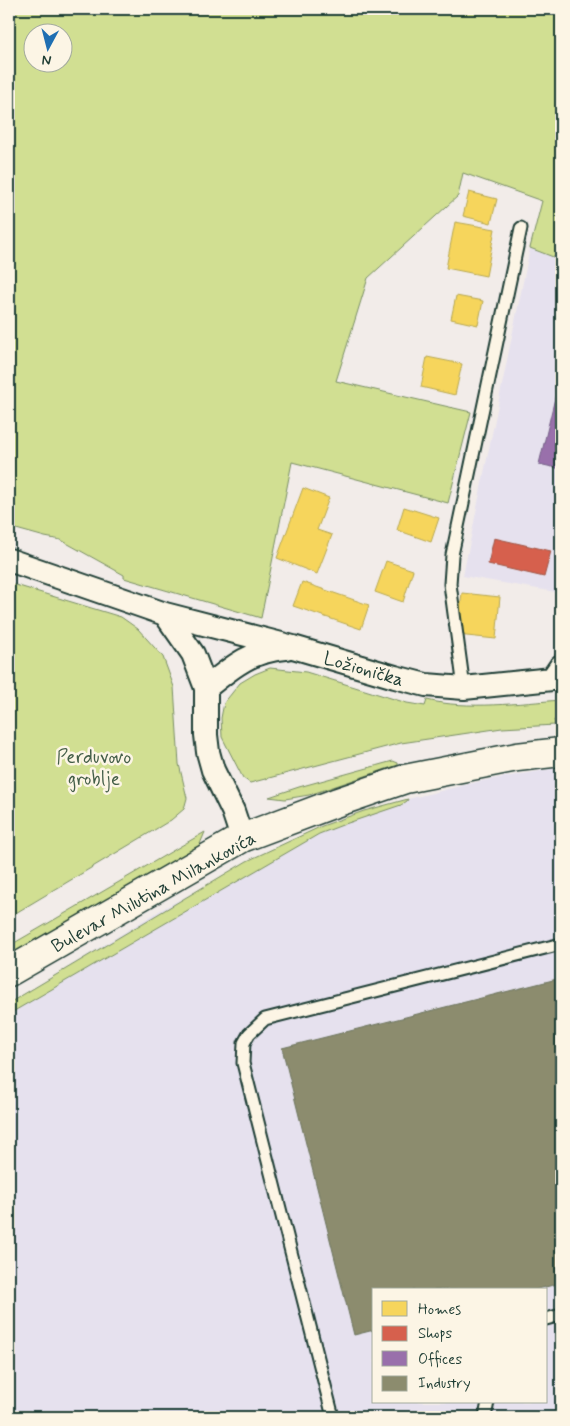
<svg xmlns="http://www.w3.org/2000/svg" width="570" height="1426" font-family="Mynerve,sans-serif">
<rect width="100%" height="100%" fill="#f2ece9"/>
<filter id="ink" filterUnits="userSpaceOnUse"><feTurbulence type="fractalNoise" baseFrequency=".02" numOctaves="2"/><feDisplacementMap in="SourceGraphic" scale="10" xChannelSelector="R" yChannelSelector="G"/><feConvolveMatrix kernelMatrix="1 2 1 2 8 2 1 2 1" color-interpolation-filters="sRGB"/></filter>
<g filter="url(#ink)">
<path fill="#e6e1ee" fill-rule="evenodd" d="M530,248L561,260V593L463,576Z
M557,768L558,784L561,785V1417H9V1003L164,908L198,890L247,861L319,827L364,811L408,799L481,781ZM374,1290H546V1402H374Z"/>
<path fill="#d1df92" stroke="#788e63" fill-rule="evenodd" d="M9,9H561V260L530,248L542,201L463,173L458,196L368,278L336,381L471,412L448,503L292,462L261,618L124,578V575L61,540L45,537L9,527ZM32,32H62V62H32Z
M9,583L121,617L138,629L163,657L174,687L179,764L187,798L184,809L171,820L9,917Z
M270,668L306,672L407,703L425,706L427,700C467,710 520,703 561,700V720H554L555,725L502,728L401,743L250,783L243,778L222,737L221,718L224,703L240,683L255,674Z
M393,761L398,763V765L309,795L285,799L269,797L299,787Z
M408,799L407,801L401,805L345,824L319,834L9,1014V1003L247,861L322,826L364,811Z
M205,832L198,849L9,959V946Z"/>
<path fill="#f6d55c" stroke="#b6a750" d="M469,192L497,199L491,223L463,216Z
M455,222L495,229L486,276L446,268Z
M456,296L483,301L478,325L451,319Z
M427,357L462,364L455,395L421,387Z
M303,488L329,498L317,530L332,535L317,574L277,558Z
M404,507L439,518L431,542L397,530Z
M386,561L413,570L403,602L375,592Z
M302,582L369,605L361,629L293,606Z
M462,593L500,597L496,639L457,635Z"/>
<path fill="#d6604d" stroke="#9f5646" d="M494,538L551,551L544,577L488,564Z"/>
<path fill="#9970ab" stroke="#746187" d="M561,373V469L539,464Z"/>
<path fill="#8c8c6e" stroke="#6b745d" d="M561,978V1283L534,1290H374V1330L354,1335L282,1048Z"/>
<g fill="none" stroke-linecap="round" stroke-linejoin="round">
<defs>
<path id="service" d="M464,688L450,584L452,555L521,228
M546,1319L561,1315
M333,1417L243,1063L244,1043L249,1034L265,1019L561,944
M485,1417L488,1402"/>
<path id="minor" d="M9,560L165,614L193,654L206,688V735L208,752L213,770L233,811L242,838
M165,614L293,647L395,677L426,685L464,688L552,679L561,666
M206,688C233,666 250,651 286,648"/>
<path id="tertiary" d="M9,972L242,838L335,803L405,779L517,757L561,752"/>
</defs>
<use href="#service" stroke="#1f3d34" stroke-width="15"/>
<use href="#minor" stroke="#1f3d34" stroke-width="26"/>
<use href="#tertiary" stroke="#1f3d34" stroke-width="31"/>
<use href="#service" stroke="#fcf5e5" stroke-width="11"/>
<use href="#minor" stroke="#fcf5e5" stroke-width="22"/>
<use href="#tertiary" stroke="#fcf5e5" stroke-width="28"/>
</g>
</g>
<g text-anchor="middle" stroke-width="5" stroke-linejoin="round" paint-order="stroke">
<g font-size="19" fill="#1f3d34" stroke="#fcf5e5">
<text transform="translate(364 668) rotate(16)" y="7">Ložionička</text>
<text transform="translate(153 891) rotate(-29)" y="7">Bulevar Milutina Milankovića</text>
</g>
<g font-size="19" fill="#435d47" stroke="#fcf5e5">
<text x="94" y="763">Perduvovo<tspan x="94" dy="22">groblje</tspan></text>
</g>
</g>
<rect width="570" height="1426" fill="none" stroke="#fcf5e5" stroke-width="30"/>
<rect x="15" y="15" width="540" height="1396" fill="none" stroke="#1f3d34" stroke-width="2" filter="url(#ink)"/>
<rect x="372" y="1288" width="175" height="115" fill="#fcf5e5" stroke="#a4ab9e"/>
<rect x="382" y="1301" width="25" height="15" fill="#f6d55c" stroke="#a4ab9e"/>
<text x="418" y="1314" font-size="15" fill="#1f3d34">Homes</text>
<rect x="382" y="1326" width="25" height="15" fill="#d6604d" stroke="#a4ab9e"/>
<text x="418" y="1338" font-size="15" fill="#1f3d34">Shops</text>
<rect x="382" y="1351" width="25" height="15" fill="#9970ab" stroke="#a4ab9e"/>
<text x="418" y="1364" font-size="15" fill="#1f3d34">Offices</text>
<rect x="382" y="1376" width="25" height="15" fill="#8c8c6e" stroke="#a4ab9e"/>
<text x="418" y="1388" font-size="15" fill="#1f3d34">Industry</text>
<g transform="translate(48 48) rotate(187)"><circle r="24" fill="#fcf5e5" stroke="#a4ab9e"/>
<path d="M0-4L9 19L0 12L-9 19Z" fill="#1f6fb2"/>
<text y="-8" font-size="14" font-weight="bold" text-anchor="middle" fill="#1f3d34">N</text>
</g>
</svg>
